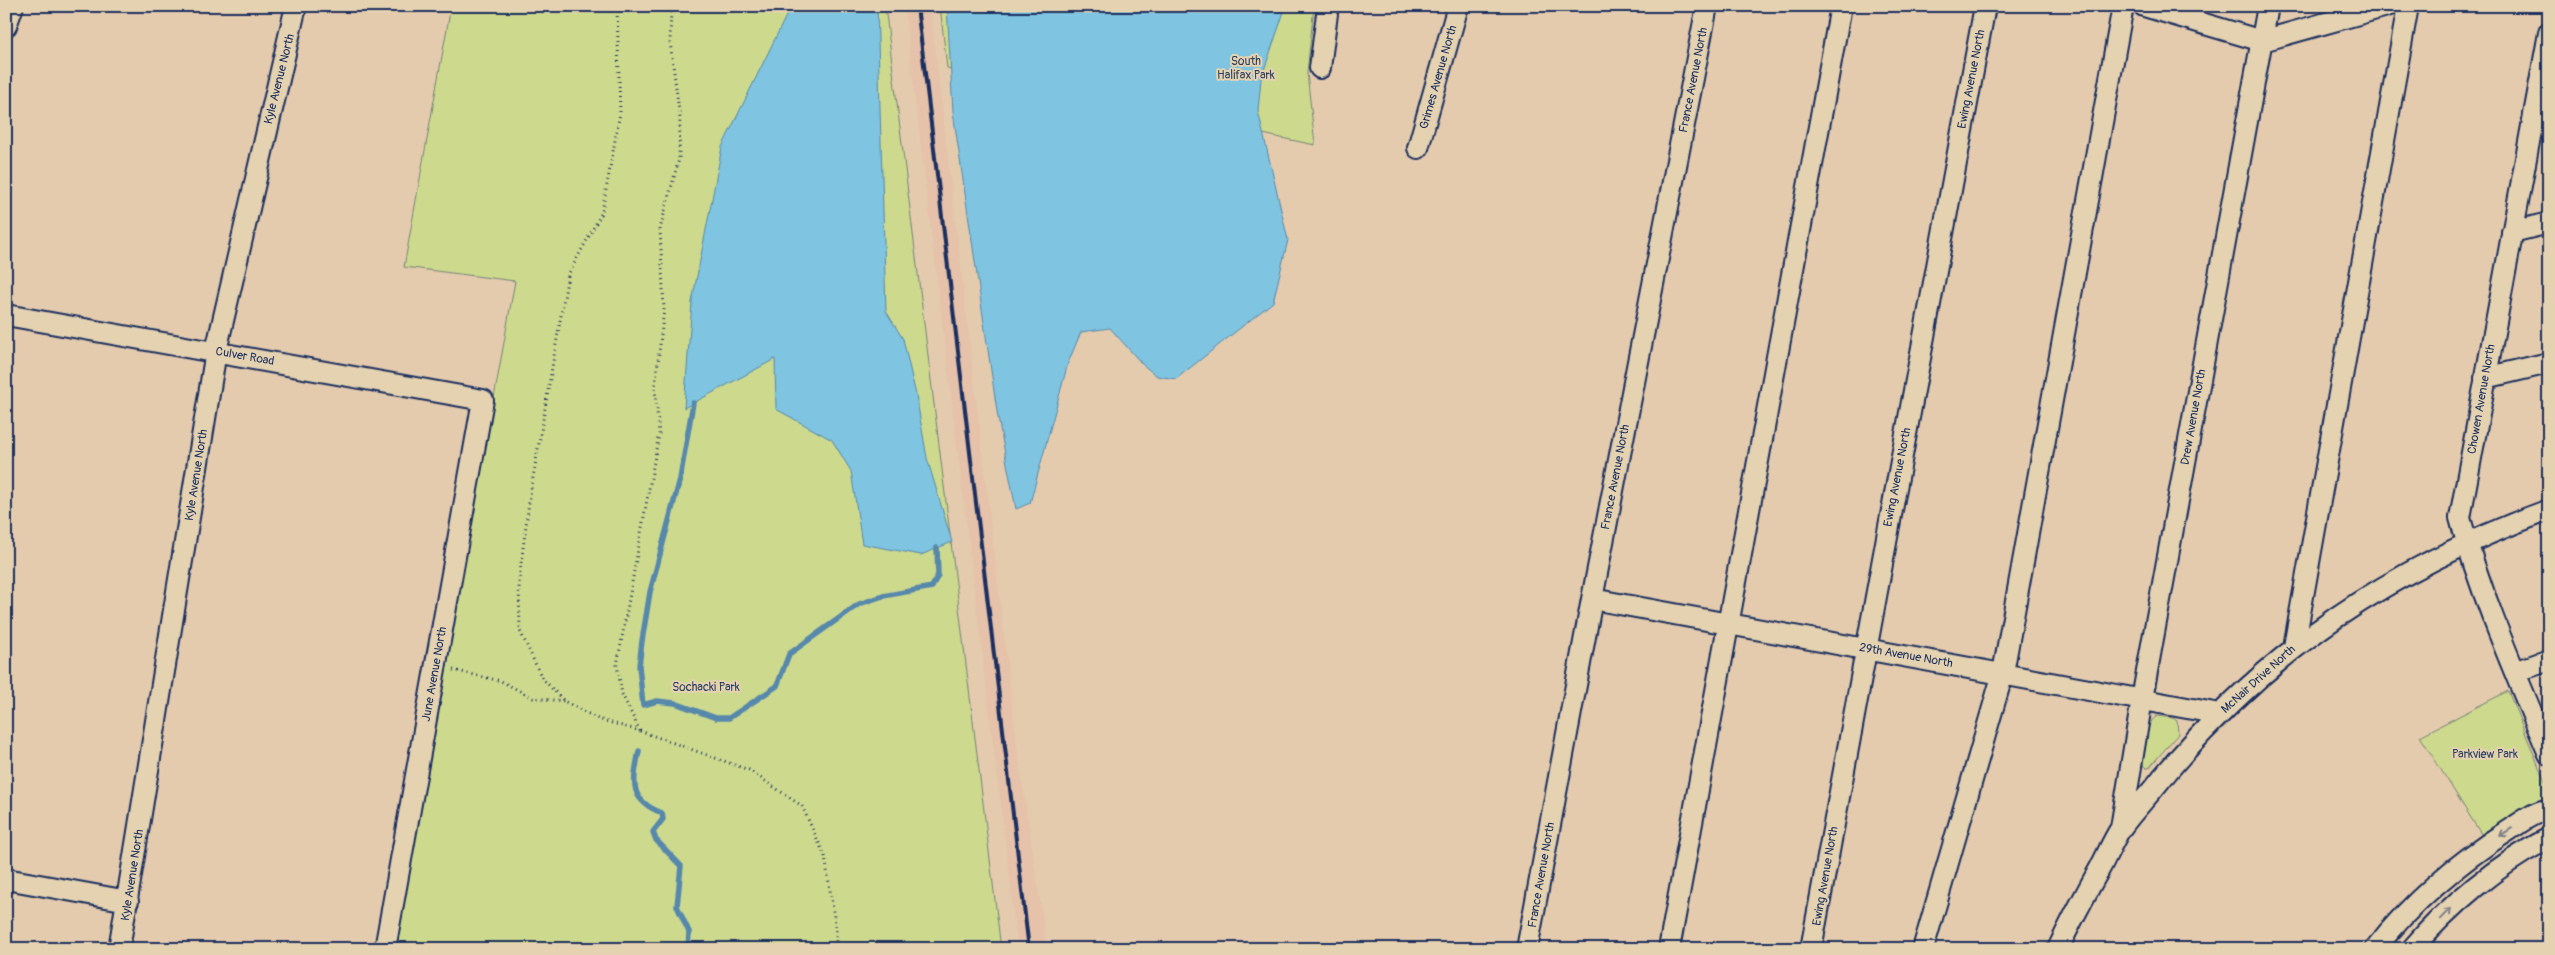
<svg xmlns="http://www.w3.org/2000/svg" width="2555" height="955" font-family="Pangolin,sans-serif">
<rect width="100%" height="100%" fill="#e4cbad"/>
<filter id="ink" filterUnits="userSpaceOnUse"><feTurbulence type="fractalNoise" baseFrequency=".02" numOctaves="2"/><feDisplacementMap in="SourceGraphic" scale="10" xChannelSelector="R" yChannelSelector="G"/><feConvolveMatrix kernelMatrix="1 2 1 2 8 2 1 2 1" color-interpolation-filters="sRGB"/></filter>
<g filter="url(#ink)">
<path fill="#e5c2a9" d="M904,6H930L1017,747L1047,949H1018Z"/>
<path fill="#cdd98d" stroke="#748476" d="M451,6H885L1001,949H395L515,281L404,267Z
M940,6H1314L1307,73L1315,145L947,68Z
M2508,691L2548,789L2545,797L2481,834L2420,736Z
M2157,716L2173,718L2177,721L2178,734L2149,768H2146L2142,764C2144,750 2144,724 2157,716Z"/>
<path fill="#7fc4e0" stroke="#5788ac" d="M791,6H877L886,311L903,339L916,395L927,458L952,542L921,555L862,544L851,471L832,440L776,409L775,359L684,408L692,302L722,147Z
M947,6H1286L1261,79L1258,111L1288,240L1273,302L1176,379L1157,376L1143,365L1110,328L1081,332L1068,363L1030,503L1016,509L998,418L953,112Z"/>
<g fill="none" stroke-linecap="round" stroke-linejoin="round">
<path stroke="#5788ac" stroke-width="5.5" d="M693,403L680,479L650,592L642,641L639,666L643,705L657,701L675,703L716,718H729L777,686L789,654L859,604L883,596L932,587L938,575L937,548
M639,751C633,782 628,800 662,813L663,819L653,832L656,840L681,866L677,906L689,932L688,949"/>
<defs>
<path id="minor" d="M2144,6L2262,41L2387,6
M6,26L13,6
M2549,33L2460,518C2482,599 2517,677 2549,754
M1320,68L1328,6
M1418,148L1458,6
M2512,232L2549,223
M6,315L483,400L385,949
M2485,378L2549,363
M1592,599L2220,714
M2294,647L2408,6
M2515,672L2549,660
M2121,828L2142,699L2268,6
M6,879L128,901
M119,949L216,351L296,6
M1527,949L1592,599L1707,6
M1669,949L1841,6
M1811,949L1985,6
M1923,949L2003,673L2123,6
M2058,949C2071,921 2085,895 2100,868C2107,855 2113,840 2121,828C2133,811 2149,795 2162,778C2268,650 2392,567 2549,510
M2375,949C2413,900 2460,861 2512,828C2522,822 2536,810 2549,810
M2412,949C2449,905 2497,865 2549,838"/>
</defs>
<use href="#minor" stroke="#1b2f5e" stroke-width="24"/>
<path stroke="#1b2f5e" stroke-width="3" stroke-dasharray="1 4" stroke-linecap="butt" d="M617,6L620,113L602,212L568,275L530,495L519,579L520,631L542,678L564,701L598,719L640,731L749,770L802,806L825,856L836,930V949
M453,670L501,681L533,698L564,701
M640,731L622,694L617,665L659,434L655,388L664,309L660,229L679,159L680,118L670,42L671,6"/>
<use href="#minor" stroke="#e4d2b0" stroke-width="20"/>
<path stroke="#1b2f5e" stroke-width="4" d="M917,6L1029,949"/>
</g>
<defs><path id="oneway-shaft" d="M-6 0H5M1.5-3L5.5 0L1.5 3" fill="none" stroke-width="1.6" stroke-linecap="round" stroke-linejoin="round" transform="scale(1.25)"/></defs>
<g stroke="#808087">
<use href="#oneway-shaft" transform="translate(2506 832) rotate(147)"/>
<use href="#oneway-shaft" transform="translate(2446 914) rotate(-46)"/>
</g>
</g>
<g text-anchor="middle" stroke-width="4" stroke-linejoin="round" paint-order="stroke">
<g font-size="12" fill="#2d4063" stroke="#e4d2b0">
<text x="1246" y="65">South<tspan x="1246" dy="14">Halifax Park</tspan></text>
<text x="706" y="691">Sochacki Park</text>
<text x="2485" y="758">Parkview Park</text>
</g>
<g font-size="12" fill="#1b2f5e" stroke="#e4d2b0">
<text transform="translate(1438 77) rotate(-74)" y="4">Grimes Avenue North</text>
<text transform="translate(279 79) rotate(-76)" y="4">Kyle Avenue North</text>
<text transform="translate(1971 79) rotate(-79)" y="4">Ewing Avenue North</text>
<text transform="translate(1693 80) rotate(-79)" y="4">France Avenue North</text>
<text transform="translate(245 356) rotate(10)" y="4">Culver Road</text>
<text transform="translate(2481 399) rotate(-80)" y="4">Chowen Avenue North</text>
<text transform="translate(2193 417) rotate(-80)" y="4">Drew Avenue North</text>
<text transform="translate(196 475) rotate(-81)" y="4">Kyle Avenue North</text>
<text transform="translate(1615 477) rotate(-79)" y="4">France Avenue North</text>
<text transform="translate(1897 477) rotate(-79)" y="4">Ewing Avenue North</text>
<text transform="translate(1906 655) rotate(10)" y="4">29th Avenue North</text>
<text transform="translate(434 674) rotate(-80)" y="4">June Avenue North</text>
<text transform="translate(2258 679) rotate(-42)" y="4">McNair Drive North</text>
<text transform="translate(132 875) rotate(-81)" y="4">Kyle Avenue North</text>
<text transform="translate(1541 875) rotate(-80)" y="4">France Avenue North</text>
<text transform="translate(1825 876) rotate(-80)" y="4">Ewing Avenue North</text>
</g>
</g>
<rect width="2555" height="955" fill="none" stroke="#e4d2b0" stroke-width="25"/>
<rect x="12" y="12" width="2530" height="930" fill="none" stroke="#1b2f5e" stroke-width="2" filter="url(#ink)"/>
</svg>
